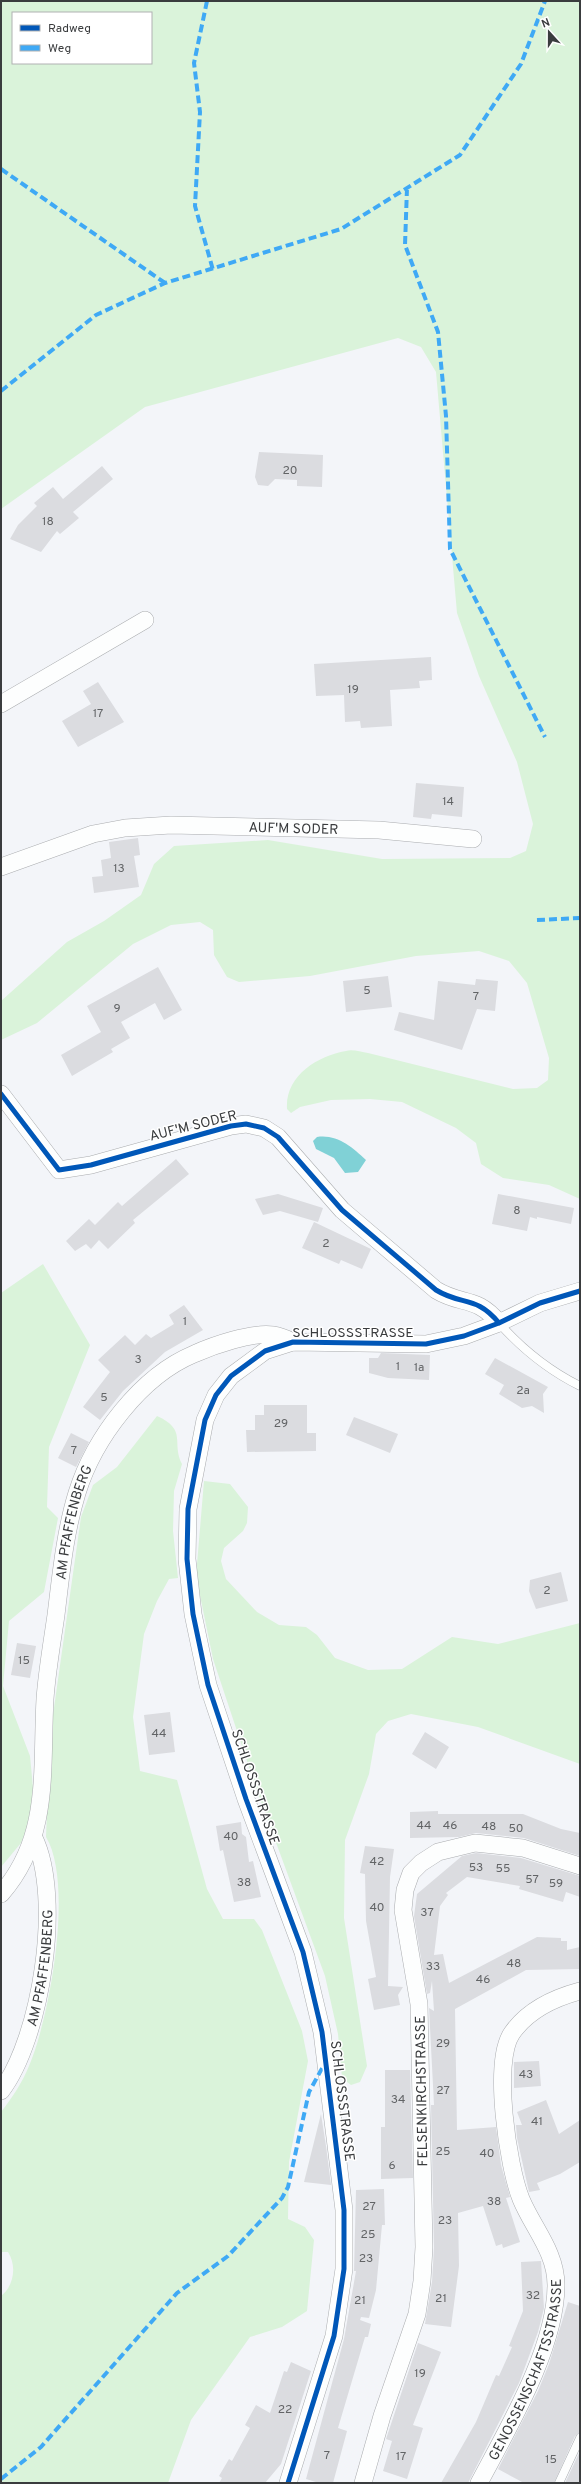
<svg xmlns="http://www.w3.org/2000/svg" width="581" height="2484" font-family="Overpass,sans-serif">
<rect width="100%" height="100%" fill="#f3f5f9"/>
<path fill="#daf3da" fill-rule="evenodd" d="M1,1H580V1199L549,1185L503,1178L481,1164L476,1143L456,1128L402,1102L370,1099L331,1100L300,1107L291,1113L287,1109C285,1076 317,1056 346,1051C352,1049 361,1052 368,1053L513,1089L537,1088L548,1080L549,1058L527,983L509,961L479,951L416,956L310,976L239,982L227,977L214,955L213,930L200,922L171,925L133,944L37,1023L1,1040V1001L67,942L104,921L141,895L154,864L174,846L268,840L382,859L510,858L526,851L533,824L517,762L479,676L457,613L436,372L421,347L398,338L145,407L1,509ZM13,13H151V63H13Z
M43,1264L90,1345L49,1447L47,1507L58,1518L44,1592L9,1621L3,1686L30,1756L33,1788L30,1821L21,1843L1,1867V1293Z
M157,1416C188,1430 171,1443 182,1464L174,1491L173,1531L178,1578L169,1579L157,1601L144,1634L133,1717L140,1771L177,1780L207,1889L223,1919H254L262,1930L302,2031L308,2061L289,2162L288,2219L305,2227L314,2240L307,2311L282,2327L250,2337L191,2420L168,2483H1V2296C14,2286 17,2266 8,2252H1V2112C12,2098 22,2083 29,2066C50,2017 74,1883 46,1837L50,1736L81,1517L93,1485L117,1467Z
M204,1481L230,1484L248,1507L247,1523L243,1531L224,1548L221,1561L226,1579L257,1612L279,1625L306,1627L317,1635L335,1658L368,1670L402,1669L452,1637L498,1644L580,1623V1764L478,1727L411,1714L388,1721L376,1734L369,1774L345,1840L344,1918L367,2066L360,2082L351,2085L342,2078L338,2034L325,1976L256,1788L213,1659L196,1576Z"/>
<path fill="#80d1d6" d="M317,1137C337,1134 352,1147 366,1160L358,1172L345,1173L334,1158L316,1149L313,1141Z"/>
<path fill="#dbdce0" d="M259,452L323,455L322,487L297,486V480L275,479L268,486L258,485L255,477Z
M102,466L113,479L73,512L79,518L60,534L57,531L41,552L10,539L18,525L37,506L34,503L53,487L63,499Z
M431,657L432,680L419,681L420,688L390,690L392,726L361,728L360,721L345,722L344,695L316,696L314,664Z
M98,682L124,722L78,747L62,721L91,704L83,691Z
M416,783L464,787L462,817L432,814L431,819L413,817Z
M138,838L140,855L134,856L139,887L94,893L92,877L103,876L101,860L111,858L109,842Z
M158,967L182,1010L164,1020L155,1003L121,1022L130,1038L111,1049L113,1052L72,1076L61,1055L101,1032L87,1006Z
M388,976L392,1007L346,1012L343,981Z
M476,979L498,981L495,1011L477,1009L462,1050L394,1030L399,1012L434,1020L438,981L475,985Z
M176,1159L189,1174L133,1220L135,1223L108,1249L99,1240L91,1249L86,1244L75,1251L66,1241L89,1219L95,1225L118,1202L122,1206Z
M278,1194L323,1208L318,1222L280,1211L263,1215L255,1199Z
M498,1194L574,1208L571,1224L537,1217V1219L530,1217L527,1231L492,1224Z
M314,1222L371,1249L362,1269L341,1260L339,1264L302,1248Z
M184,1305L203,1330L165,1352L123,1391L100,1420L83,1407L110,1372L98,1360L125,1335L135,1345L146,1334L151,1338L174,1324L169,1315Z
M381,1353L430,1355L429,1380L388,1378L369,1373V1358H378Z
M495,1358L548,1387L543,1394L544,1413L532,1406L522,1408L499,1394L504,1385L485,1374Z
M264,1405H307V1433H316V1451L247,1452L246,1430H255V1415H264Z
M354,1417L398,1434L390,1453L346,1435Z
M71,1433L89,1442L76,1467L58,1458Z
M561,1572L568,1601L536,1609L529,1591L530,1580Z
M17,1643L36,1646L30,1678L11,1675Z
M170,1712L175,1752L149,1755L144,1715Z
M425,1732L449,1747L436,1769L412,1754Z
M438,1811V1814H523L561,1829L580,1833V1856L524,1838L476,1833L459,1837L410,1838V1812Z
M241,1822L242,1834L246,1837L249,1862L253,1861L261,1897L234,1902L223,1850L220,1851L216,1826Z
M365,1846L394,1849L390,1877L388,1986L403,1987L398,1995L400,2005L374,2010L368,1979L376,1977L366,1921L365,1874L360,1873Z
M476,1853L521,1858L580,1876V1897L566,1892L563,1902L519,1889L520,1886L467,1877L446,1893L448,1895L440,1906L434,1955L443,1954L449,1983L537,1937L561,1938V1941H567V1950L580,1947V1969L526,1970L455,2009L457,2130L496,2127L501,2165L510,2197L506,2198L520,2242L503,2248L502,2244L496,2246L483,2206L458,2213L459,2266L451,2327L425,2324L432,2282L434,2248L431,2105H434L429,2008L434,2011L432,1981L430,1993L427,1994L414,1916L417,1894L462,1856Z
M539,2061L541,2086L514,2088V2062Z
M385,2070H410L413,2178L381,2179V2127H385Z
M546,2100L559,2134L580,2120V2162L560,2174L537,2183L540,2190L529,2192L517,2138L516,2125H522L517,2112Z
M321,2114L326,2146L331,2185L304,2182Z
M384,2189L385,2225H382L376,2290L369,2318L361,2317L360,2320L371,2324L368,2337H365L338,2428L347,2431L333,2483H319L306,2479L344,2339L356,2271H354L356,2190Z
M541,2261L544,2308L538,2332L519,2383L468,2483H441L476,2422L496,2375L499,2376L512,2347L509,2346L523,2311L521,2262Z
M568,2302L580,2306V2433L575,2436L554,2483H524L498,2469L538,2391L549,2364Z
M418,2343L441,2352L413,2425L423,2428L407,2479L383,2471L392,2441L386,2439Z
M291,2362L311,2371L281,2464L265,2483H219L222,2478L219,2476L229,2459L232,2461L250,2428L245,2425L256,2405L270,2413L284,2371L287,2372Z
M580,2451V2483H565Z"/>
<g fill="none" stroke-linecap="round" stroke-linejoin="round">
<defs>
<path id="lane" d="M499,1323C523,1350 548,1370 580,1386
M559,2483L580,2438"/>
<g id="street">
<path d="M1,704L145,620"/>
<path id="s1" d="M1,867L93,834L125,828L171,825L379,830L473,839"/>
<path d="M1,1094L59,1170L91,1165L231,1126L246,1124L264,1128L278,1137L342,1210L436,1290C462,1306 476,1295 499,1323"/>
<path id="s2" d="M1,1894C51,1837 41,1770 45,1699C47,1671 52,1643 56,1615C61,1574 65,1532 77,1493C94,1438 141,1376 194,1354C214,1345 252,1332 273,1335C280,1336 287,1339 293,1342"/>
<path id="s3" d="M1,2091C41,2039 63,1898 34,1838"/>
<path d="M288,2483L334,2336L344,2269V2210L322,2032L303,1952L246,1799L208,1685L193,1614L187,1559L188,1509L205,1420L216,1395L231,1376L265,1351L293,1342L426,1344L464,1336L499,1323L540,1303L580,1291"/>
<path d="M363,2483L382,2416L417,2314L422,2281L424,2247L419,2004L403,1910L405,1890L411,1873L421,1863L438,1852L475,1843L523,1848L580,1866"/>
<path id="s4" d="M479,2483C508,2428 556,2348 556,2285C556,2252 533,2228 521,2199C508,2167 492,2061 512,2033C528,2010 554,1998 580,1991"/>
</g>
</defs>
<use href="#lane" stroke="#aaacaf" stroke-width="9"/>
<use href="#street" stroke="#aaacaf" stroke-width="18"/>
<use href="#lane" stroke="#fdfefe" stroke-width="8"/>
<use href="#street" stroke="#fdfefe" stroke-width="17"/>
<path stroke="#3fa9f5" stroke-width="4" stroke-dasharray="8 4" stroke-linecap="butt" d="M207,1L194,63L200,112L195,206L213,270
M1,169L165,283
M407,188L405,245L438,332L446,416L450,549L545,737
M1,391L96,315L165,283L341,229L460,155L521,64L545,1
M537,920L580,918
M1,2479L41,2447L177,2293L228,2256L282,2198L288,2187L309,2092L325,2063"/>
<defs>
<path id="cycleway" d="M1,1094L59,1170L91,1165L231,1126L246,1124L264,1128L278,1137L342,1210L436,1290C462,1306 476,1295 499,1323
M288,2483L334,2336L344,2269V2210L322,2032L303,1952L246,1799L208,1685L193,1614L187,1559L188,1509L205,1420L216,1395L231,1376L265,1351L293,1342L426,1344L464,1336L499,1323L540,1303L580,1291"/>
</defs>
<use href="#cycleway" stroke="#fff" stroke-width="8"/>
<use href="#cycleway" stroke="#0057b8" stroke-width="5"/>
</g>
<g text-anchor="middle" stroke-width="3" stroke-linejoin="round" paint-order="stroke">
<g font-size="12" fill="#626466">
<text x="290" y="474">20</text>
<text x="48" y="525">18</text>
<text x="353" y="693">19</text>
<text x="98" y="717">17</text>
<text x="448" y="805">14</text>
<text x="119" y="872">13</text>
<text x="367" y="994">5</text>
<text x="476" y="1000">7</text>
<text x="117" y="1012">9</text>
<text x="517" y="1214">8</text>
<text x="326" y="1247">2</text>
<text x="185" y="1325">1</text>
<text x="138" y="1363">3</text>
<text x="398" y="1370">1</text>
<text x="419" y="1371">1a</text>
<text x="523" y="1394">2a</text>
<text x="104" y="1401">5</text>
<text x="281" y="1427">29</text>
<text x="74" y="1454">7</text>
<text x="547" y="1594">2</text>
<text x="24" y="1664">15</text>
<text x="159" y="1737">44</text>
<text x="424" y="1829">44</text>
<text x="450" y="1829">46</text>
<text x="489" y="1830">48</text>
<text x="516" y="1832">50</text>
<text x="231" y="1840">40</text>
<text x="377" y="1865">42</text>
<text x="476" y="1871">53</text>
<text x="503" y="1872">55</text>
<text x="532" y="1883">57</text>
<text x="244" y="1886">38</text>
<text x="556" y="1887">59</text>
<text x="377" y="1911">40</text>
<text x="427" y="1916">37</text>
<text x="514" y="1967">48</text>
<text x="433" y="1970">33</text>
<text x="483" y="1983">46</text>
<text x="443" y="2047">29</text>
<text x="526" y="2078">43</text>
<text x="443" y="2094">27</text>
<text x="398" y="2103">34</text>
<text x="537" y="2125">41</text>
<text x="443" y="2155">25</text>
<text x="487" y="2157">40</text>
<text x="392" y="2169">6</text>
<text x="494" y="2205">38</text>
<text x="369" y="2210">27</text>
<text x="445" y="2224">23</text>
<text x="368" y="2238">25</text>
<text x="366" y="2262">23</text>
<text x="533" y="2299">32</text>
<text x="441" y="2302">21</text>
<text x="360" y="2304">21</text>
<text x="420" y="2377">19</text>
<text x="285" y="2413">22</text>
<text x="327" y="2459">7</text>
<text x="401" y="2460">17</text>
<text x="551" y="2463">15</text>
</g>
<g font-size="14" fill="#3a3c3e" stroke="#fff">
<text dy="5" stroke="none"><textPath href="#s1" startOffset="299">AUF'M SODER</textPath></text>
<text transform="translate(193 1125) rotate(-14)" y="5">AUF'M SODER</text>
<text x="353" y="1337">SCHLOSSSTRASSE</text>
<text dy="5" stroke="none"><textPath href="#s2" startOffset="384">AM PFAFFENBERG</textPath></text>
<text transform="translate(256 1787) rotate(71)" y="5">SCHLOSSSTRASSE</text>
<text dy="5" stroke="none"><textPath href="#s3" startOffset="131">AM PFAFFENBERG</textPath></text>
<text transform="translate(421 2091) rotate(-91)" y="5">FELSENKIRCHSTRASSE</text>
<text transform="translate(343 2101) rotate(83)" y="5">SCHLOSSSTRASSE</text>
<text dy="5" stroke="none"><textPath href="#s4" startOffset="124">GENOSSENSCHAFTSSTRASSE</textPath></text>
</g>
</g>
<rect width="581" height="2484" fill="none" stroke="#3a3c3e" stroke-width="4"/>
<rect x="12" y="12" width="140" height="52" fill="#ffffff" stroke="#b0b1b2"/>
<rect x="20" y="25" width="20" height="6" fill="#0057b8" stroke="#b0b1b2"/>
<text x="48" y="32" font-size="12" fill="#3a3c3e">Radweg</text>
<rect x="20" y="45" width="20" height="6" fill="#3fa9f5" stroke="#b0b1b2"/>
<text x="48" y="52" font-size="12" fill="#3a3c3e">Weg</text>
<g transform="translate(549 32) rotate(339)" stroke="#ffffff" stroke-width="3" paint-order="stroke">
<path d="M0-3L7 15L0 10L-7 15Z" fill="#3a3c3e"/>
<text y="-6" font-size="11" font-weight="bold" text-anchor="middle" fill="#3a3c3e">N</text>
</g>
</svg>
